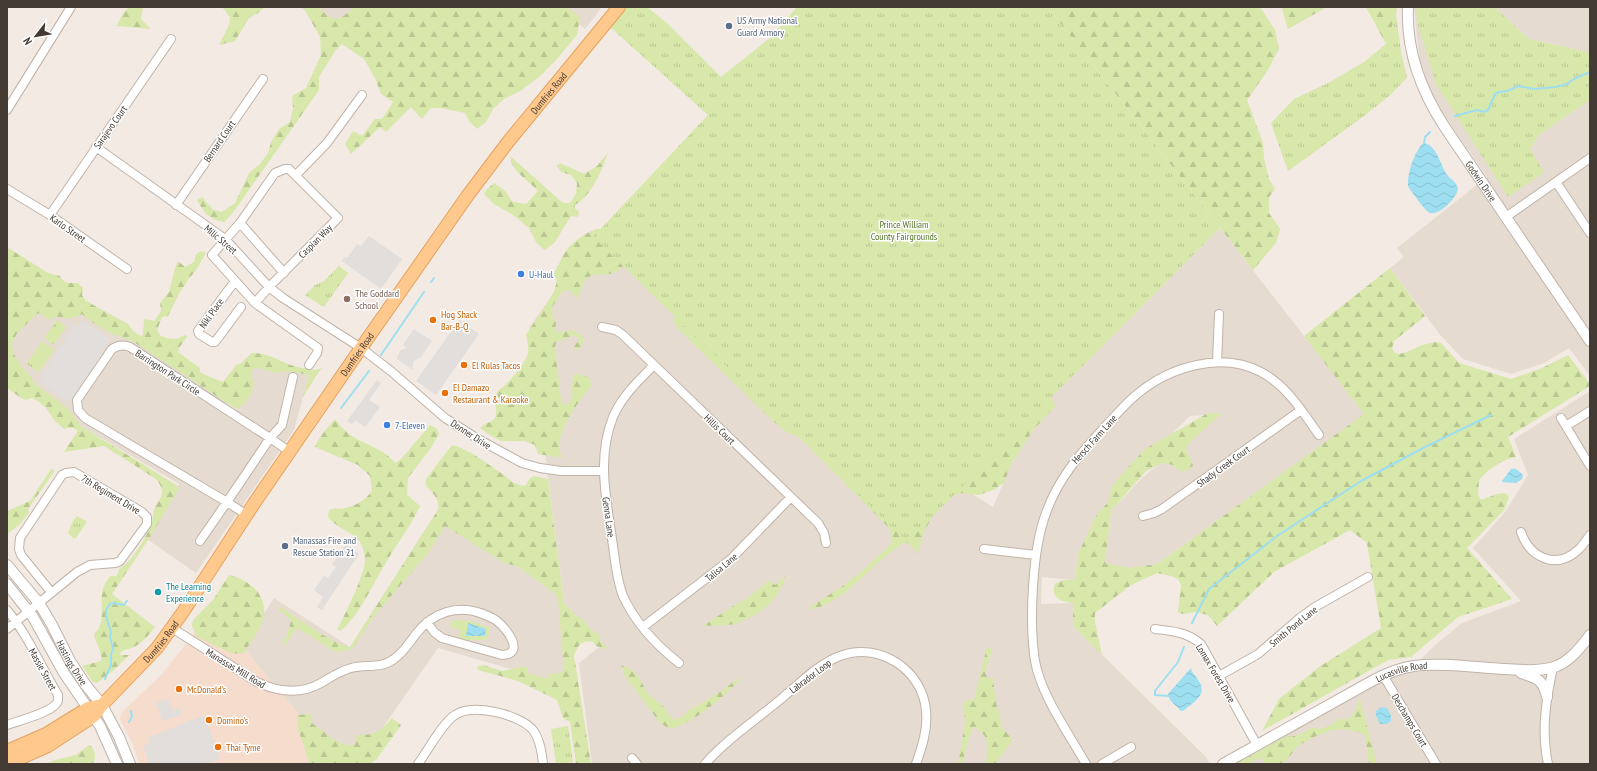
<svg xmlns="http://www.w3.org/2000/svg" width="1597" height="771" font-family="'PT Sans Narrow',sans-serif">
<defs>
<pattern id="forest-firs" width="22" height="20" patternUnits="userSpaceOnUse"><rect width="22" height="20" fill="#d8e7aa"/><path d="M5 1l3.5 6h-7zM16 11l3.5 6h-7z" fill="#bbc793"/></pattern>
<pattern id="park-tufts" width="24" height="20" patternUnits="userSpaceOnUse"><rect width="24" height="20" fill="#d8e7aa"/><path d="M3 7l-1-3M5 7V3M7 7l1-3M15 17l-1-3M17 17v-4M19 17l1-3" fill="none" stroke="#bbc793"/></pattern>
<pattern id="water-waves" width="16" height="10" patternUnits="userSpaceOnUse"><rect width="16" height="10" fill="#9ddff1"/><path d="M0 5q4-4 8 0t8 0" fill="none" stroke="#88c0cf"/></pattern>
</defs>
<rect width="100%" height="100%" fill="#f2eae3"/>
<path fill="#e6dbd1" d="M318,7H364L342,32Z
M560,7H602L585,29Z
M1414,7H1416L1530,149L1540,134L1590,100V376L1569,348L1544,363L1511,374L1463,359L1441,336L1390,268L1404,257L1397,248L1487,177L1442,112L1428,87L1419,57Z
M1494,7H1590V51L1588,52L1529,39Z
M1220,228L1365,414L1140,576L1105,563L1111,511L1142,478L1220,414L1190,416L1147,458L1078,554L1075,580L1042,577L1041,604L1073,603V626L1206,757L1210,764H592L579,663L602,645L565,604L577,688L438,648L361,759L303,719L243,647L274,598L350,647L435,514L553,589L564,602L529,328L593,237L961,487L993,507L1012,463L1034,429L1055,407L1049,399Z
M7,251L209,388L236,412L246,363L309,375L294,430L196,573L144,537L179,484L7,382Z
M1590,391V764H1223L1372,681L1414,666L1434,646L1462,623L1521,601L1473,548L1506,511L1528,475L1514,439Z"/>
<path fill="#f5dccd" d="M202,621L243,647L303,719L357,764H139L133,745L120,719L121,713L162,674L185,645Z"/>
<path fill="url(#forest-firs)" d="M129,7H143L141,19L151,29L117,26L123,13Z
M222,7H265L258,13L249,18L235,41L219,45L229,25L230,17Z
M301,7H318C334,23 338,22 354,7H566L580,17L577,35L556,60L539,77L520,91L504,99L493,109L486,122L477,129L469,121L465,113L441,108H431L422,119L411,107L386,132L380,127L351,154L345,144L353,131L362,136L375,119H382L393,102L381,94L375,78L364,59L342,44L335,51L319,77V90L232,214L224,222C209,219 204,213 197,200L202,197L213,210L222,212L235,203L249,173L260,164L268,153L271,142L279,129L290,122L293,108L292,96L306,88L321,55L320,37L306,12Z
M1048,7H1260L1275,30L1279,49L1266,73L1247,100L1263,143L1264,158L1269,179L1275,189L1269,197V213L1280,229L1276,243L1253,270Z
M1284,7H1327L1288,29L1282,9Z
M1366,7H1397L1396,15L1386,44Z
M607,154C603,170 590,197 575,205V208L579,212L578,217L572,216C562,226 558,245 544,250L536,242L529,228L513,215L494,204L484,194L487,189L494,183L505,191L513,202L526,204L538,191C528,180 512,172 510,156L563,203H570L576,194L577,183L571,175L561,172L557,166L560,163L584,174L597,166Z
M596,229H606L626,263L619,270L610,274L592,275L583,281L582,289L576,299L570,290L563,291L552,307L553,318L556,322L555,333C569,330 576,327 584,340L580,348L575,351L574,347L579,340L575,335L556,342L555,348L561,400L565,406L571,400L573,375L578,374L590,378L591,386C580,399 559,429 559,446C559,450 561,454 562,458L538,454L535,445L524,441H501L488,434L480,428C485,422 492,423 495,418C499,410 492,401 496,394C498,390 504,387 507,383C515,375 525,364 528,353C529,348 527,340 526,335L554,292L557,280L553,274C558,267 560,261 564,254C571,242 584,234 596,229Z
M7,248L10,249L48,273L60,276C64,284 69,283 78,283L83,288L82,295L86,301L128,324L133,331L140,336L143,335L144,319L154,321L161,311L160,303L169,292L175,268L178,261L185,267L194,262L196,254L202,251L206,253L195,272L190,277L180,292L168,316L162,317L157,330L161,336C169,339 177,341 184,335L187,336V337L179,348L178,352L200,368V372C206,376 216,379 223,382L237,364H240L252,353C268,352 282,363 297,367C304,369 310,368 316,370L322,368L316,376L303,397L309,375L286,371L274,373L259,368L252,369C250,375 253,377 253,382C254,394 246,404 236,409L134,342C126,338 118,337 110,333C100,328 90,321 82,314C72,319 66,320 56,316L53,319H48L38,313L17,333L12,343L13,353L22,367L32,378L34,383L67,408L81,426L176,485L179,488L152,534L112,594L155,627C150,634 142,643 134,647C127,650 126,648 120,653V655H129L114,670L97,683L92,681L82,666L101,661C103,652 95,643 94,634C111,619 92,593 111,576H116L118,574L119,569C133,560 145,540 151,525C153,519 153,512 155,507C157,502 162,498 162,493C163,488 159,483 156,479L104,446L64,452L78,431C73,427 70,427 64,429L55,421L46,408L38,401L32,398L26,400L21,398L7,388L8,383L7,382Z
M1390,268L1425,316L1394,341L1392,348L1394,352L1399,354L1407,352L1422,345L1435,342L1441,343L1459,363L1511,379L1542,368L1568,355L1590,384V386L1508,437L1516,457C1502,459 1488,470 1479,480L1478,495L1481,500L1497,494L1505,493L1509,497L1504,510L1467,548L1512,599L1458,617L1411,657L1388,660L1262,731L1279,699L1319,667L1381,628L1367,543L1350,530L1274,572L1217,626L1208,615L1195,612L1183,614L1178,612L1181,585L1178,579L1171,576L1157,573L1131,585L1095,613V622L1102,655L1073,626V603C1064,602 1053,600 1054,589C1054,585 1055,583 1059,582C1064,579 1070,580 1075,580L1078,554L1096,516L1108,502L1112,485L1145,449L1208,413L1221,414L1188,444L1186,451L1190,457L1193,466L1186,471H1180L1173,465L1163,463L1146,471L1111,511L1105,563L1130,568L1157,564L1364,414L1304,336Z
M676,314L1047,391L1056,406L1034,429L1012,463L1004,483L993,490L979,495L960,493L952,497L933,516L924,531L918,553L907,542C897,546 888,554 880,561C859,580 838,604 810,610L811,606L840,588L863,570L889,546L892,542L890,529L799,437L786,432L773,421L678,329L673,321Z
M335,419C351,441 363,440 384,453C389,456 392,460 396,463L403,457L430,425L437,429L439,434L430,449L408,478L407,495L420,506C411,525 399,541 388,559C373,583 362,611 341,631L337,630C344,617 366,572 365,560C365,556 363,549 362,545C355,532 337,529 328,517L329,510C337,507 338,510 345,508C356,506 365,500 372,491L370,476L358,465L315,447C317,439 329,426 335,419Z
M452,445C469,449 486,463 501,473C511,480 512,484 525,486L530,478L534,476L548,479L564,603L576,616L581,618L585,622L590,629L599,635L600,640L609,650L596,646L593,642C581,640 578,645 574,656L591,764H576L570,722L563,718L557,700L518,681L478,670L477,667L483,665L502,671L526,666L528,673L549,679L548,674L560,673L564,670L558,599L554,593L517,566L506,564L445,526L428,553L374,616L352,649L339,652L331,649L297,628L285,645H283V641L287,636L291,621L287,616L278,610L280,607C296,617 334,645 350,647L438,510C440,499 433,493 426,486V479Z
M51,469L54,470V472L30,506L28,509L29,513L19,525L7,534V511L30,501Z
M229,575C251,580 271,598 262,622C258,633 249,644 243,654L231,653L197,637L192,626L193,620L213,600Z
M785,576C784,580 783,585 781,588C774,605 751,619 734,624C727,626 712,625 703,626L730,608L746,599L770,580L775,585Z
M987,647L992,649L985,672L988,679L993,678L996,703L1000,715L1001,727L1012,738V741L995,764H986C987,756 989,741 984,735C981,732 977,729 974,726L968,741L962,764H958L965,723L963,704L967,700H974Z
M621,665L632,670L639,678L648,694L665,708L667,713L673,720L682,717L688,711L717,694L732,683L744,676C724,696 699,720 671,729L661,724L626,678Z
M1359,696L1377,764H1369L1365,735C1344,725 1328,729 1309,740C1304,742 1299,745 1295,749C1291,754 1288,761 1280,764C1276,765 1269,764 1264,764V760L1259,758L1248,764H1236L1287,735L1291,737L1303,733L1311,728C1323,730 1330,727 1338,719H1348C1356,712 1358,706 1359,696Z
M311,714L312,723C325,732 339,748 355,745L357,735C375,735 381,731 392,718L401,725L376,760L369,764H310L297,726V715Z
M89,745C96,749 96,757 93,764H46L55,760L76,755Z"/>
<path fill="url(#park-tufts)" d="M625,7H647L669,25L721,77L770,38L797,7H1048L1220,228L907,542L593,237L708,115L610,27Z
M1416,7H1494L1529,39L1588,52L1590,51V100L1540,134L1530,149L1544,172L1508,197L1436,84L1417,21Z
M1396,15L1401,52L1407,78L1388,97L1360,119L1288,171L1271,123L1294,99L1330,82L1364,62L1386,44Z
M339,266L348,273L324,307L305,295L315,285L324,281Z
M57,320L66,327L53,345L44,338Z
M34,353L46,362L38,372L26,364Z
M77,516L86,521V523L76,538H73L68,533L72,523Z
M568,726L573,762L556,764L551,729Z"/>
<path fill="#d8e7aa" d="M42,341L55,350L46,362L34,353Z
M461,620L471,621L489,628L488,638L486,640H465L458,638L460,630L450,627L451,621Z"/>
<path fill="#e2dedc" d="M369,236L402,259L381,289L342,261L345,257L347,258L357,244L361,246Z
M82,320L110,339L102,351L105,354L76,396L74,395L68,402L39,382L44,375L42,374L75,325L78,327Z
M459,320L479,334L436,395L416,381Z
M414,329L432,341L421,357L415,360L413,363V370L397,359L398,355L401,350L407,348L403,345Z
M377,380L381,383L369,400L380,407L365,427L355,420L352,424L347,421Z
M346,544L359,554L322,610L317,607L323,597L314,590L324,576L328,578L336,567L332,564Z
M168,699L173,711L180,708L182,714L163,721L156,703Z
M204,715L220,758L208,764H149L143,746L150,743L148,738Z"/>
<path fill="url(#water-waves)" d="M1424,143C1438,146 1440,166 1448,176C1452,180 1456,182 1458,188C1458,197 1439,216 1430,213C1426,212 1410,190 1408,186C1407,174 1415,149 1424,143Z
M1511,469C1516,468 1519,471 1523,475L1522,479L1516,483L1502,482V481Z
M468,623L486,629L485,636H466Z
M1191,668L1192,672C1195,675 1197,678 1200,683C1207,696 1192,703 1183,711H1181L1170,700L1168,694Z
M1381,707L1387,708L1391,715V721L1387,724H1380L1376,716V711Z"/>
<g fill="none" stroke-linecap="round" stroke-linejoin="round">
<path stroke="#9ddff1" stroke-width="2" d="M1455,116L1477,110L1484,112L1488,110L1495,94L1499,92L1507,91L1519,86L1534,89L1556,87L1567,84L1574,79L1590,72
M1424,143L1425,137L1430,132
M431,282L434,278
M381,355L424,292
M341,408L369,371
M1192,623L1209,589L1277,536L1361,481L1425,447L1491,415
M105,679L111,665V655L113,649L110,636L111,632L106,616V610L110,604L113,603L124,605L127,601
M1170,696L1155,695V691L1178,662L1184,647
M129,722L132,717L131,711"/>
<defs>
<path id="minor" d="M7,110L71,7
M96,147L225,239L269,287L283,298L361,348L392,372L445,418L478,439L522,463L540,468L561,471H603
M296,175L327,143L362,95
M1556,182L1590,233
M7,189L50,215L127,269
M176,205L263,79
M50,215L171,39
M1506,217L1590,158
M240,223L284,273
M235,281L198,331L199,334L212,342H215L241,307
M255,303L269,287L338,218L289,169H285L275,173L240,223L212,255L255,303L318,348L317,353L309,365
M602,327L616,330L623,335L818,523L824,533L826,543
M1217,362L1219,314
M654,365C639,380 622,396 613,417C597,457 606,498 612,539C615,558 616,578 623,596C635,622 656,645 679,663
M1561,418L1590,466
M1566,426L1590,411
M290,452L270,438L130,347C123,344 118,345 112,349L77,400L78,410L85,418L227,502L270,438L282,425L293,377
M1143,516L1154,513L1162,509L1301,410
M1521,532C1530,558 1556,570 1578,550C1583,546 1586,540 1590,535
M200,541L227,502L247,515
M984,549L1036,555
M7,610C28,635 41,667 58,695C58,698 59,701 56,704C49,713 18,721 7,725
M643,627L730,560L791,497
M172,628L257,682C278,692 300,695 321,683C331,677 340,671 351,668C366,664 381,669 394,659C404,652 409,643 416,634C433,612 458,604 483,614C488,616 493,618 497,621C507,629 526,654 502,655L442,638L434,632L427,622
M7,629L77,572L90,565L115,563L120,561L147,524V517L142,512L74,472L66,473L62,475L20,538L19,549L21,555L51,592
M1155,629C1172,631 1187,632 1201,644L1257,745
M1383,675L1436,764
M1219,676L1258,654L1301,617L1315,607L1368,577
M632,758L637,764
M418,764C427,752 443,722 455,715C472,703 518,714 532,729C540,738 542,753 543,764
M705,764C727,739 756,720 781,699C799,684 818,664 840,656C879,641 923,670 926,711C928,729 922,747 916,764
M1086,764C1069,734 1041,695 1035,661C1029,622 1032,550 1046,513C1058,479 1079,455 1103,429C1114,417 1124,405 1136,395C1169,367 1221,351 1261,372C1287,386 1302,411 1319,435
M1102,764L1131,747
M1548,764C1541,730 1546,700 1553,667"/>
<g id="tertiary">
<path id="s1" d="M1408,7C1406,51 1420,89 1444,126L1590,341"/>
<path id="s2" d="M7,565L39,603L52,625L70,661L85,684L102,705L119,737L130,764"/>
<path d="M7,584L33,617L64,673L100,726L117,764"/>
<path d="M1521,673C1537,678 1543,679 1547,697"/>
<path id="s3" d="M1223,764L1372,681C1385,674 1399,668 1414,666C1442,662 1478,668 1505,669C1521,670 1542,672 1557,666C1571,660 1581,647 1590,635"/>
</g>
<g id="primary">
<path d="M7,751L46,734L88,708L102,705"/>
<path id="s4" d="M7,764L48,746L94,716L102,705L157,648L183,612L255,502L361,348L468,195L508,142L619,7"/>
</g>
</defs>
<use href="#minor" stroke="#c0b3a8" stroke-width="10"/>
<use href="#tertiary" stroke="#c0b3a8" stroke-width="12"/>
<use href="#primary" stroke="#e5a25e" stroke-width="14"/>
<use href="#minor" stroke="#fff" stroke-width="8"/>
<use href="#tertiary" stroke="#fff" stroke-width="10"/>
<use href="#primary" stroke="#ffc98e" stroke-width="12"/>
</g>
<g fill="#5c6f8a" stroke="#fff" stroke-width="1.5">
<circle cx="729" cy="26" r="4"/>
<circle cx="285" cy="546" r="4"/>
</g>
<g fill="#3f7fe0" stroke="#fff" stroke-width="1.5">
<circle cx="521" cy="274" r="4"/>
<circle cx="387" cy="425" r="4"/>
</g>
<circle fill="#8d6e63" stroke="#fff" stroke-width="1.5" cx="347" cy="299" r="4"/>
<g fill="#e8710a" stroke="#fff" stroke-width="1.5">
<circle cx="433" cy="320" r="4"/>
<circle cx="464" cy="365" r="4"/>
<circle cx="445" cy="393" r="4"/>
<circle cx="179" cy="689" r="4"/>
<circle cx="209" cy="720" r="4"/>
<circle cx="218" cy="747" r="4"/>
</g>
<circle fill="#0f9aa8" stroke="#fff" stroke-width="1.5" cx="158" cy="592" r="4"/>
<g text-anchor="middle" stroke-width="3" stroke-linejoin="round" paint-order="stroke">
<g font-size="10" fill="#4e5e75" stroke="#fff" text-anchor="start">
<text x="737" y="24">US Army National<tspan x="737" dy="12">Guard Armory</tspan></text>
<text x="293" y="544">Manassas Fire and<tspan x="293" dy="12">Rescue Station 21</tspan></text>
</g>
<g font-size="10" fill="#433a33" stroke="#fff">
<text dy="4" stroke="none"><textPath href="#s4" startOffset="872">Dumfries Road</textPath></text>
<text transform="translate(110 127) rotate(-55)" y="4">Sarajevo Court</text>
<text transform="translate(219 141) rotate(-56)" y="4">Bernard Court</text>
<text dy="4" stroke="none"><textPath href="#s1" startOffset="193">Godwin Drive</textPath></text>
<text transform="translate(68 228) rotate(35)" y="4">Karlo Street</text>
<text transform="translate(221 239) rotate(40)" y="4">Milic Street</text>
<text transform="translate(315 241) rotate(-45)" y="4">Caspian Way</text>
<text transform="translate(211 313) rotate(-55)" y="4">Niki Place</text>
<text dy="4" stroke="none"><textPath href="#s4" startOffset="548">Dumfries Road</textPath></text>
<text transform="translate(168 372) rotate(33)" y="4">Barrington Park Circle</text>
<text transform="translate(720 429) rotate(44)" y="4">Hillis Court</text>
<text transform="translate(471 434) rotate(33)" y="4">Donner Drive</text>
<text transform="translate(1094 439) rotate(-48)" y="4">Hersch Farm Lane</text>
<text transform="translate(1223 466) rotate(-36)" y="4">Shady Creek Court</text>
<text transform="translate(111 494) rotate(31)" y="4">7th Regiment Drive</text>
<text transform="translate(609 517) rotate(82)" y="4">Genna Lane</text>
<text transform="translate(721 567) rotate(-40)" y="4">Talisa Lane</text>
<text transform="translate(1293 626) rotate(-39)" y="4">Smith Pond Lane</text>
<text dy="4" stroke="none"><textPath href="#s4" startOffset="200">Dumfries Road</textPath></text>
<text dy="4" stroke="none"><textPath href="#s2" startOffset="118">Hastings Drive</textPath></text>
<text transform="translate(236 668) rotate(31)" y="4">Manassas Mill Road</text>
<text transform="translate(43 669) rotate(61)" y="4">Massie Street</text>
<text transform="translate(1216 673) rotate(59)" y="4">Lomax Forest Drive</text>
<text dy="4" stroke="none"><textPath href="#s3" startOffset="202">Lucasville Road</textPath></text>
<text transform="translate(810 676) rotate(-37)" y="4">Labrador Loop</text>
<text transform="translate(1410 720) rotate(59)" y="4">Deschamps Court</text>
</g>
<g font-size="10" fill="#537526" stroke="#fff">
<text x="904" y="228">Prince William<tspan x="904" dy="12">County Fairgrounds</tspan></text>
</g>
<g font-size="10" fill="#366cbe" stroke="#fff" text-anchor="start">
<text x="529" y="278">U-Haul</text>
<text x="395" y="429">7-Eleven</text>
</g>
<g font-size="10" fill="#785e54" stroke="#fff" text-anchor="start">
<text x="355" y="297">The Goddard<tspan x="355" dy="12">School</tspan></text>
</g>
<g font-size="10" fill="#c56008" stroke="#fff" text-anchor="start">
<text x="441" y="318">Hog Shack<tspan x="441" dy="12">Bar-B-Q</tspan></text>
<text x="472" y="369">El Rulas Tacos</text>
<text x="453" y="391">El Damazo<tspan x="453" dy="12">Restaurant &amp; Karaoke</tspan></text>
<text x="187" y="693">McDonald's</text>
<text x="217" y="724">Domino's</text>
<text x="226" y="751">Thai Tyme</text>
</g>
<g font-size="10" fill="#0d838f" stroke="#fff" text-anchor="start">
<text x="166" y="590">The Learning<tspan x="166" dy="12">Experience</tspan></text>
</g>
</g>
<rect width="1597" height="771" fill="none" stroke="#433a33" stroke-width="16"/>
<g transform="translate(36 36) rotate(239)" stroke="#ffffff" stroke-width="3" paint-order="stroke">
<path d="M0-3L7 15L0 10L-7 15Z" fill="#433a33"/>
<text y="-6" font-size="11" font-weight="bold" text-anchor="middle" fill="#433a33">N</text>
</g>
</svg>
